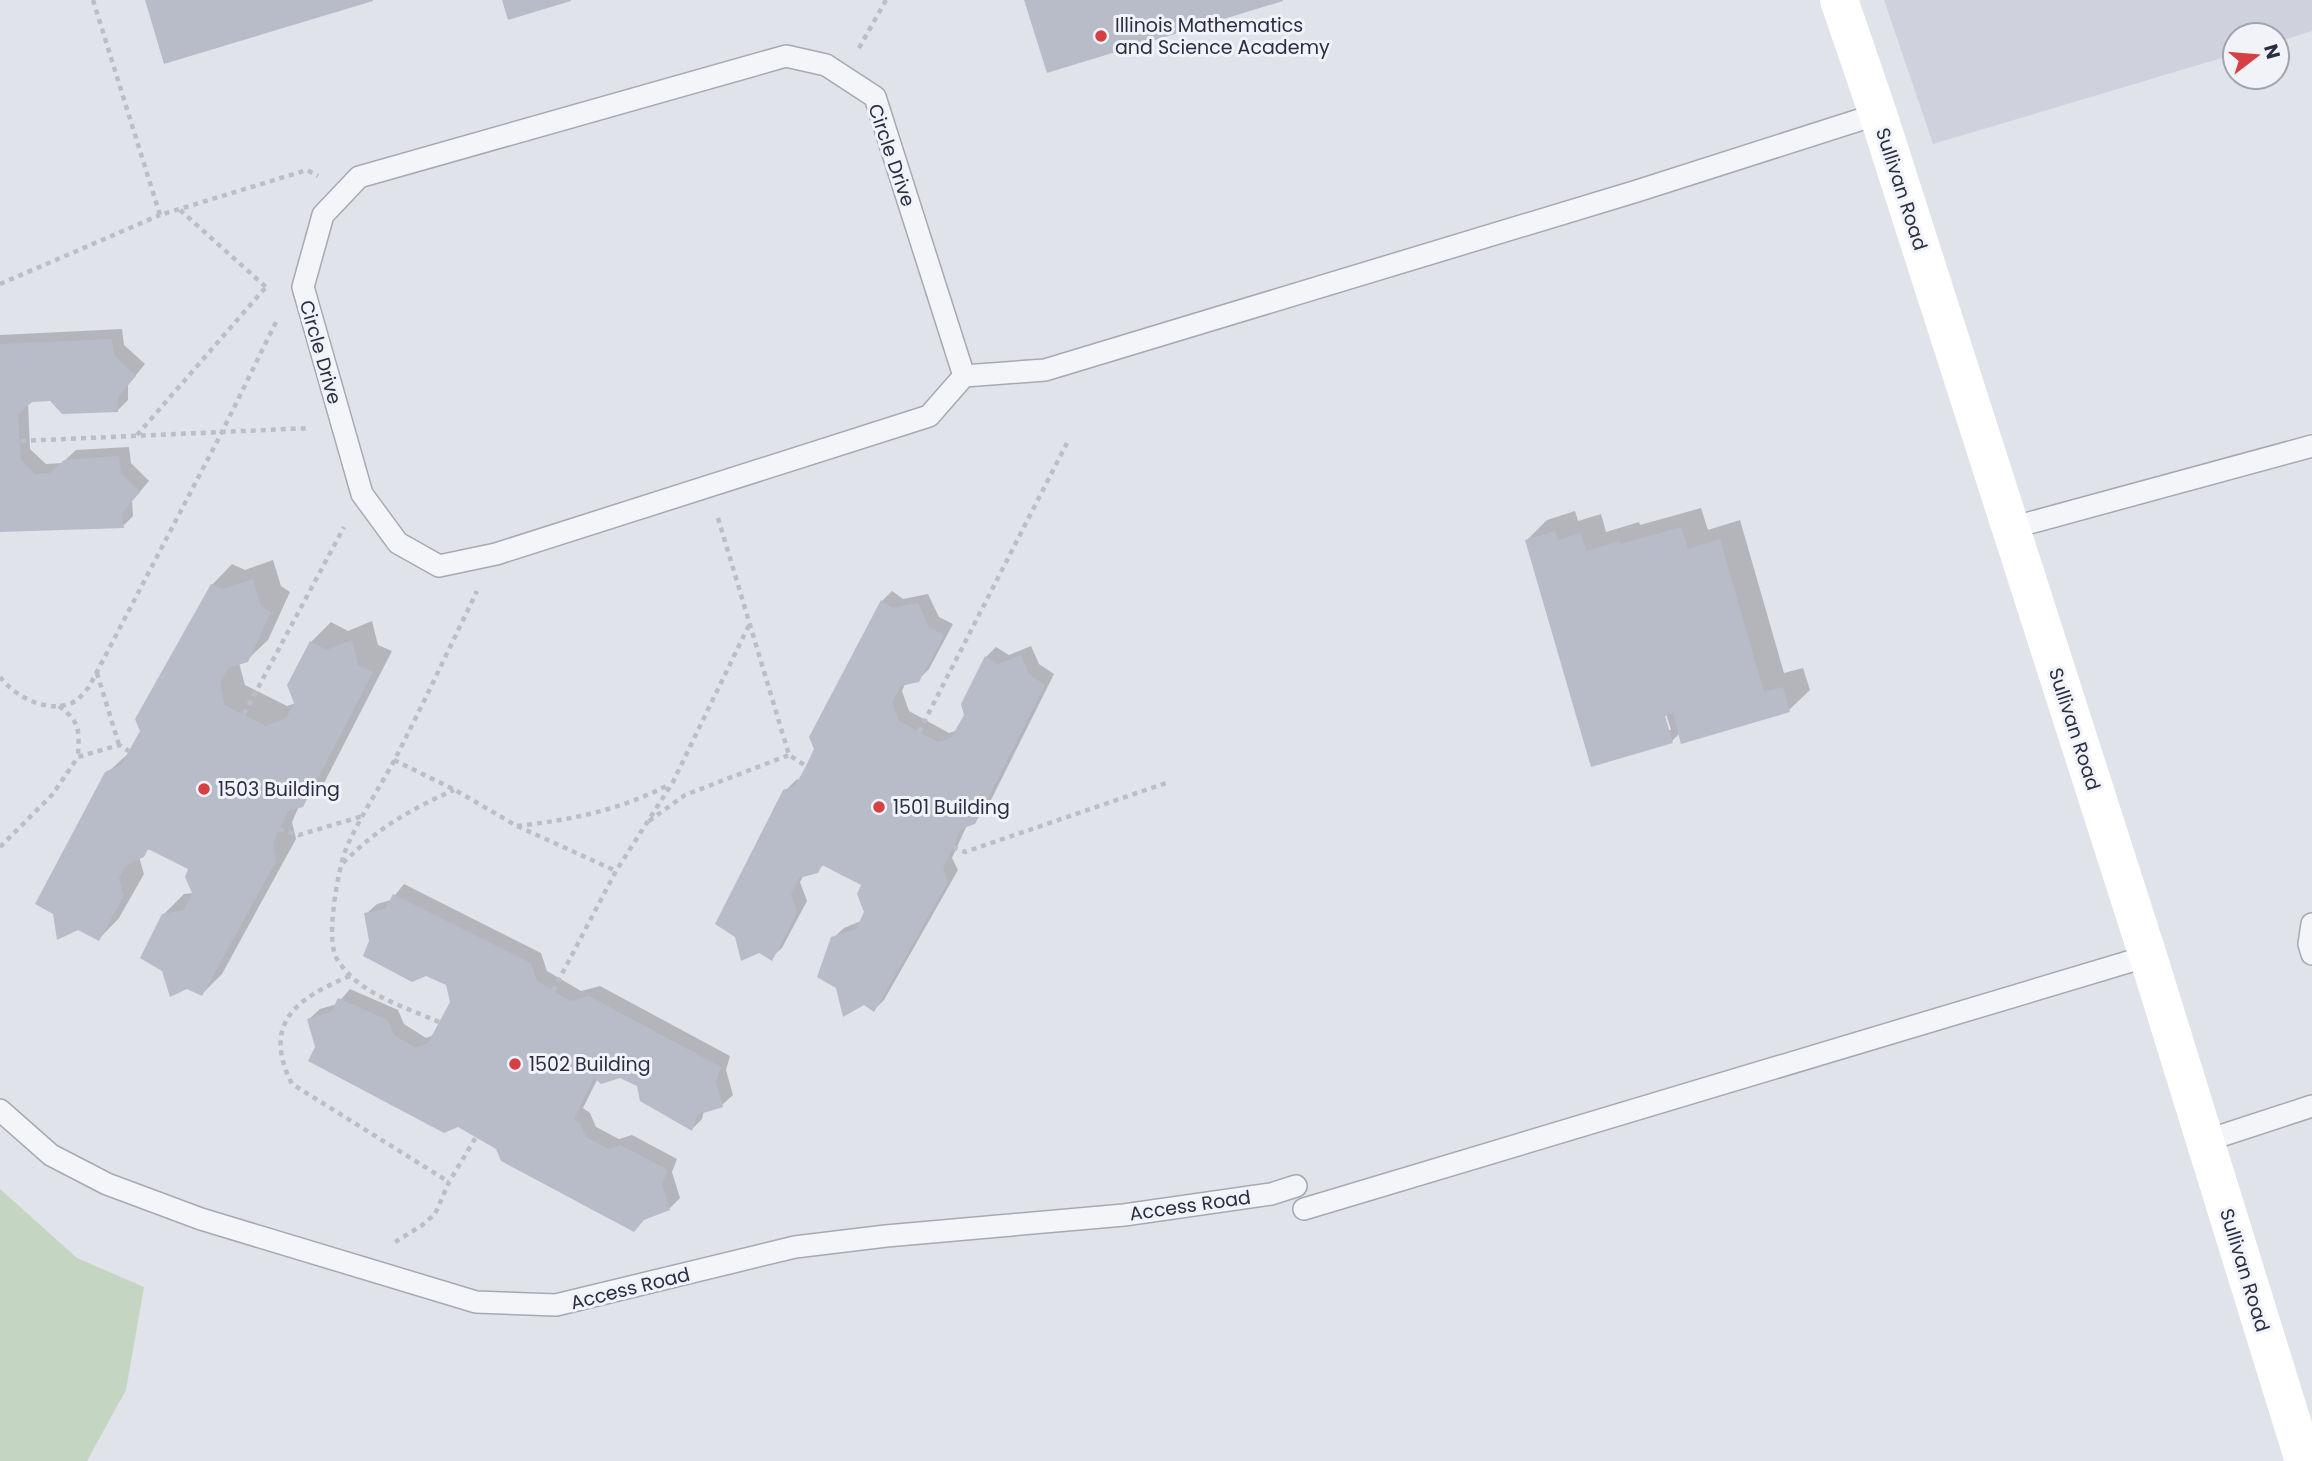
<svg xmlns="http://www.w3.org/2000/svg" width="2312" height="1461" font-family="Poppins,sans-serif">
<rect width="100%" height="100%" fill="#e1e3ea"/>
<path fill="#cfd2dd" d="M1884,0H2312V31L2277,42V35H2235V54L1933,144Z"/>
<path fill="#c4d5c1" d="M0,1189L77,1258L144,1287L126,1390L87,1461H0Z"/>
<path fill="#0003" fill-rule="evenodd" d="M122,329L124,345L145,364L128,385V400L118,410L50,399L31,400L28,403L30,449L46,464L62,463L76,450L129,447L131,463L149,481L132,501L133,516L123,526L0,530V335Z
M1701,508L1708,530L1740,520L1784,673L1803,668L1810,690L1789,710L1683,741L1680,733L1672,741L1527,540L1547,520L1575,511L1578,521L1601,514L1606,532L1639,522L1640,525ZM1664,707L1671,730H1668L1661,708Z
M273,560L281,586L290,592L268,640L247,660L239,663L245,685L287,706L296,703L311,642L331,622L348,631L372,621L378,645L392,651L323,785L299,806L292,822L296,839L222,974L202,994L163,915L184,894L194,893L190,869L150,848L139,857L144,874L119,918L99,939L107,773L132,750L212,585L232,564L245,570Z
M892,591L903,599L928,594L939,617L953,624L929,669L918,680L905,684L902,691L909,711L949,733L958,730L966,715L986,657L996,647L1009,655L1031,646L1039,664L1054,674L985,812L974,822L967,825L952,858L958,870L884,1000L874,1010L833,938L844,928L861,921L866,912L864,884L824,864L817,871L804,875L800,882L807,901L782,948L771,958L785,791L796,780L802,778L882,601Z
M404,884L541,953L547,971L581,991L600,986L730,1056L726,1070L733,1095L722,1105L704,1111L702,1119L692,1129L638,1084L620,1076L598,1078L583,1108L590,1113L596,1127L619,1139L632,1135L677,1159L672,1172L680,1198L669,1209L498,1148L309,1019L320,1009L337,1004L350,989L398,1010L404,1024L426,1038L434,1035L451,1002L448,984L371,941L366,914L377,904L391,900Z"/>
<path fill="#b8bcc8" d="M145,0H373V1L164,64Z
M502,0H571V1L508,20Z
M1024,0H1283V1L1047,73Z
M112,339L114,355L136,376L118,397V412L62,414L50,401L32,402L18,414L21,460L35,474L50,473L64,460L119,456L121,473L140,492L122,513L124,528L0,532V344Z
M1681,527L1688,549L1720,539L1764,692L1783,687L1790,712L1681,744L1673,713L1665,716L1673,743L1591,767L1525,540L1555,531L1558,540L1581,533L1586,551L1619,541L1620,544Z
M253,579L261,606L271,612L248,662L228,668L220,684L225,705L266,726L286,718L294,703L287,685L310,641L326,650L352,640L358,665L373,672L303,807L288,811L273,843L276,861L202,996L187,989L170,997L162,971L140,958L162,914L184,910L192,893L185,877L188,869L148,849L144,857L126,865L119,878L124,896L99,941L78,930L57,940L53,914L35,904L105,772L122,764L129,751L140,731L135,719L211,584L223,589Z
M881,600L892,608L918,603L929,627L944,635L919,682L901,686L892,702L899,721L938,742L951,738L964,715L961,704L985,656L998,664L1021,655L1029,674L1045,685L975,824L961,829L943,869L948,882L874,1012L864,1005L843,1017L836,988L817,977L831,937L856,929L864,912L857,894L861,885L822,865L818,873L799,878L791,894L797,913L772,961L759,953L741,961L735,937L715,924L783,790L795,786L806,766L814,749L809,737Z
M393,894L531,963L537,981L570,1001L589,996L721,1067L716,1082L723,1107L697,1115L692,1131L640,1101L637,1086L620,1078L601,1084L594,1078L574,1119L580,1123L586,1137L608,1149L621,1145L668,1170L662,1184L670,1210L644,1220L634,1232L501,1161L496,1149L458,1127L444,1133L308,1061L315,1047L307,1019L331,1012L338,998L388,1020L394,1035L415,1048L428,1043L450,1002L446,985L426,976L412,982L363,956L369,941L364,913L385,909Z"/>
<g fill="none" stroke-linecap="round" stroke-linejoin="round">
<defs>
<path id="lane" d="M786,56L826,65L875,97L964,376L929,416L496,554L439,566L398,543L362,494L303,287L323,215L359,177Z
M964,376L1045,370L1637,191L1878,114
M2011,528L2312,446
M2312,924L2309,944L2312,954
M0,1110L51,1155L107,1184L201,1219L476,1302L556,1305L795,1247L886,1236L1124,1215L1271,1194L1296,1186
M2205,1141L2312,1106
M1304,1209L2148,956"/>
</defs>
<use href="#lane" stroke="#a6a9b5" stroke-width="24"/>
<path stroke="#bbbec5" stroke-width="4.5" stroke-dasharray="5 5" stroke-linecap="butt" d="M93,0L160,215L307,170L318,176
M859,48L886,0
M180,210L267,288
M0,284L160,215
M137,435L265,288
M21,441L310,428
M718,518L789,755L806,766
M97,673L119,745
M0,677C16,698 52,716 77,700C81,697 85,691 89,687L222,432L278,318
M59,706C81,723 79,730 78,756
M244,714L344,527
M919,732L1067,443
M394,760L455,790L517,826L616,871
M649,821L685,795L789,755
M517,826C571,820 621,810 670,784
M279,829L299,835L363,816
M0,847L52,795L78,757L119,745L129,751
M953,847L965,852L1169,782
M343,863C378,828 409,810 454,790
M350,976C297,998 261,1023 292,1084L449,1182
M553,991L616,871L673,782L750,623
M439,1022C403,1006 358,994 337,959C325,940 338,869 346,849C359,818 379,789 395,759C423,704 450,647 477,591
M395,1242L421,1226L435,1214L449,1182L476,1137"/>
<use href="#lane" stroke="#f4f5f8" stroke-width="21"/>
<path stroke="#fff" stroke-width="38" d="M1839,0L1878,114L2148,956L2304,1461"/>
</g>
<g fill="#d63f43" stroke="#f1f3f8" stroke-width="2.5">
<circle cx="1101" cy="36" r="7"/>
<circle cx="204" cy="789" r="7"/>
<circle cx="879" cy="807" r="7"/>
<circle cx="515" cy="1064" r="7"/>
</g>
<g text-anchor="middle" stroke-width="6" stroke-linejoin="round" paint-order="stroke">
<g font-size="19" fill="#282f43" stroke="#f1f3f8" text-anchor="start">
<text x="1115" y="32">Illinois Mathematics<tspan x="1115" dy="22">and Science Academy</tspan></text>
<text x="218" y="796">1503 Building</text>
<text x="893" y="814">1501 Building</text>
<text x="529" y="1071">1502 Building</text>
</g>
<g font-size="19" fill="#282f43" stroke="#f1f3f8">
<text transform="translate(892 155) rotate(71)" y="7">Circle Drive</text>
<text transform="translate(1902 189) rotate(72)" y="7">Sullivan Road</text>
<text transform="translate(321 352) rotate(74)" y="7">Circle Drive</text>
<text transform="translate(2075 729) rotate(72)" y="7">Sullivan Road</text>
<text transform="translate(1190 1205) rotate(-8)" y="7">Access Road</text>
<text transform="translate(2245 1270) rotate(73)" y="7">Sullivan Road</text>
<text transform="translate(630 1288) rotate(-14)" y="7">Access Road</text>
</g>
</g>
<g transform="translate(2256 56) rotate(74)"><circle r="33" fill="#f1f3f8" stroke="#a1a5b0" stroke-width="2"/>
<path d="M0-5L12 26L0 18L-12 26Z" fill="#d63f43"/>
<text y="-10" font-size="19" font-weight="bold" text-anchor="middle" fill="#282f43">N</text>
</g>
</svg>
